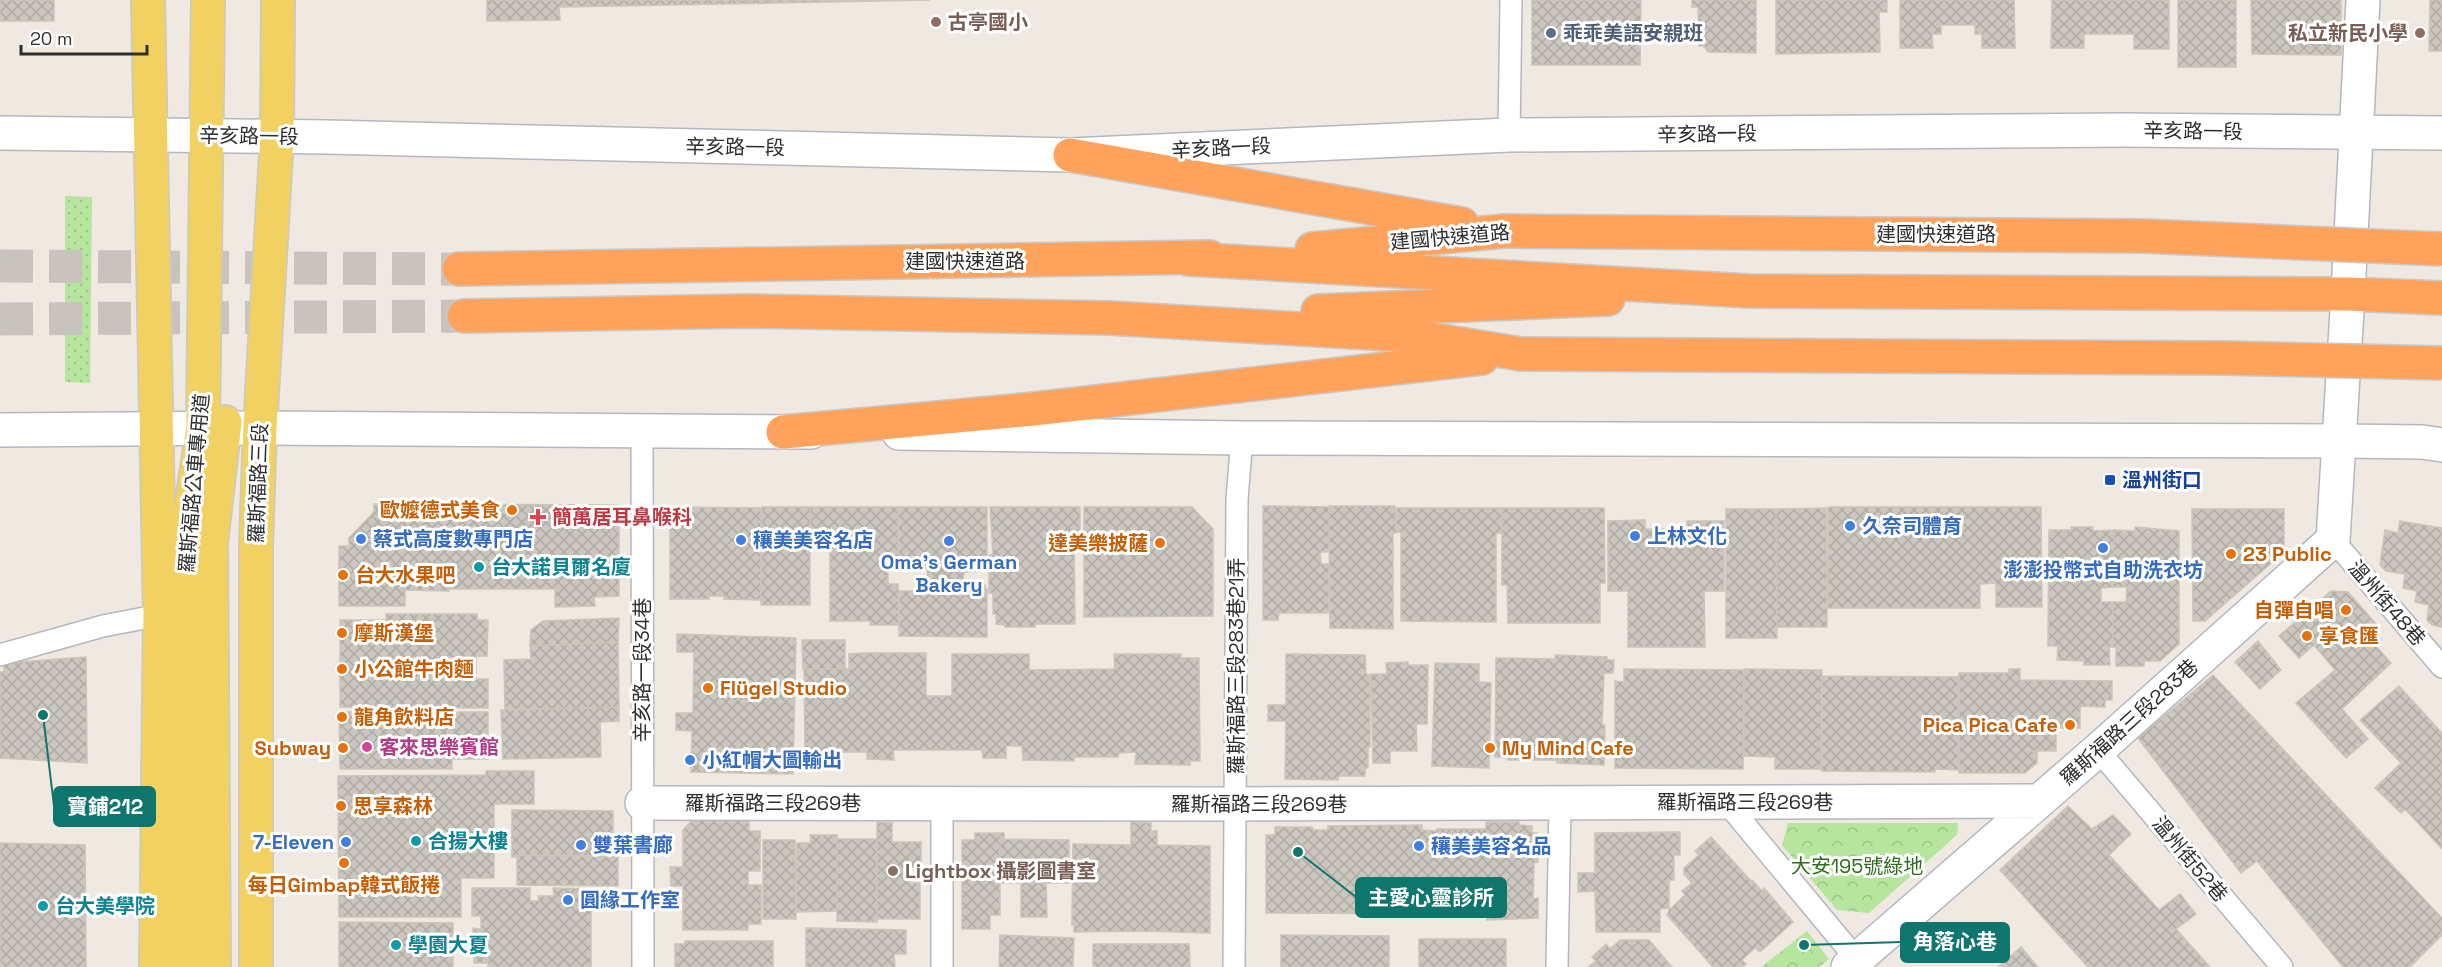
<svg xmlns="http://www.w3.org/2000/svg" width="2442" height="967" font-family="'Space Grotesk','Noto Sans TC',sans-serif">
<defs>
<pattern id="park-crowns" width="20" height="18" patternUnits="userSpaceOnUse" patternTransform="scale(1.5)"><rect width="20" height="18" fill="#b6e59e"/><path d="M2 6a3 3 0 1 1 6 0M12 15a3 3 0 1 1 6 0" fill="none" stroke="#9dc588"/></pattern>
<pattern id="garden-dots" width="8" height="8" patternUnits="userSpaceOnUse" patternTransform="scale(1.5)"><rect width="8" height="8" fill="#b6e59e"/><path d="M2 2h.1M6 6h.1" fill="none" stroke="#9dc588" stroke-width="1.8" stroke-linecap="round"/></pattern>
<pattern id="building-cross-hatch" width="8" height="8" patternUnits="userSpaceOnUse" patternTransform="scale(1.5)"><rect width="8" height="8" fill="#cbc7bf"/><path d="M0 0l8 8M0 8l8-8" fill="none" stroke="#afaba4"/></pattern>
</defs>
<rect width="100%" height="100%" fill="#efe9e1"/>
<path fill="url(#park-crowns)" d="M1788,823H1958L1957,835L1869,913L1837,910L1782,845Z
M1807,931L1829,959L1819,967H1761Z"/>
<path fill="url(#garden-dots)" d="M65,196L92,197L90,383L65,382Z"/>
<path fill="url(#building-cross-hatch)" stroke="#cbc5ba" stroke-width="1.5" d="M0,0H54V21H0Z
M487,0H930L559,7L560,20L487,21Z
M1532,0H1641L1640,65H1532Z
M1692,0H1756V53L1708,52L1704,46H1699L1698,7H1692Z
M1776,0H1887V12H1879L1880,52L1776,54Z
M1900,0H2014L2015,48H1982V34H1975V25H1941V34H1932L1933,48H1900Z
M2052,0H2169V49H2134V34H2084V48H2051Z
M2178,0H2236V67H2178Z
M2251,0H2341V55L2252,54Z
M2430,0H2442V51H2429Z
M374,504L619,505V596L594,597L595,606L555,607V589H449V591L405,590V606H339V546H349V538L374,512Z
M1263,506L1329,507V552H1320L1321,564H1329V613H1279L1278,620H1263Z
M1329,506H1395L1396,533H1393V629L1330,628Z
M670,507L761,508V600L724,599V596H709V599H670Z
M762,507H810V605H761Z
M810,507H898V561L888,560V584H898L899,625H870V621H830V549L810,548Z
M898,507H987V567L985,571L964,572L963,585H985V589H987V637L899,636V591H928L927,568H899Z
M990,507H1080V532L1074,531L1075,624H1035V627H1005V625L996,624V614H993V593H989V555L993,554Z
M1084,507H1192L1213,529V616L1084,617Z
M1828,507H2041L2042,607H1996V583L1980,584V608H1828Z
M1397,508H1502L1501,533H1496V622L1401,621V532H1396Z
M1502,508H1604L1605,583H1600V623H1508L1507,585H1502Z
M1826,508L1827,627H1777L1776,509Z
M1726,509H1776L1777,638H1726Z
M2192,509H2284V552L2205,621H2193Z
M1645,520V529H1687V521H1724V591H1704L1705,647H1628V591H1608V521Z
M2400,521L2442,528V627L2432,625L2427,620L2429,605L2415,602L2417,591L2403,588L2405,574L2386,571L2380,565L2385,530L2398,533Z
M2071,527H2093V531L2114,530L2113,587L2101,588V602H2113V647H2109L2110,665H2084V661L2057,660L2058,646H2048L2049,530H2072Z
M2135,527L2179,531V644L2160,661H2144V666H2116V647H2113V602H2126L2127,587H2113L2114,530L2135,531Z
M2331,591L2348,592L2377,625L2373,629L2381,640L2375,645L2391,663L2342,709L2368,739L2346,758L2296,703L2335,670L2314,645L2299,658L2279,636Z
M386,614H477V620H488L487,656H476V679H488V708L340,707V620H386Z
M619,618L618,642L530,646L531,630L543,621Z
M677,634L796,638L793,774L691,772L692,731L676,730V713H693L694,652H677Z
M802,640H845V669H803Z
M2258,641L2281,670L2260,689L2235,662Z
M618,642L619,707L505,710L504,660L531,659L530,646Z
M863,653H926V696H952V654H1029V670L1115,669L1114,654H1181L1180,658H1199L1200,761H1190V765L1135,764L1136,752L1119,753L1118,757H1074V761L1023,760L1022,746H1006V758H983L982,750H893L894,760L867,759V752H805L804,669H849V654Z
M1286,654L1365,655L1366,674L1370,675V747H1368V768H1365V776H1339L1338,780L1285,779L1286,721H1268V705H1286Z
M1555,655L1607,657V660H1614L1613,673H1604L1602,725H1605L1604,765L1557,763V760H1508V758L1495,757L1496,658L1555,659Z
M86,657L87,763L0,758V672H4V663Z
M1408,662V665H1428L1427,724H1416L1417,751H1390V763H1373L1371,674H1387L1386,663Z
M1435,663L1479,664V682L1491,683L1489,768L1432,766Z
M1624,669L1744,670L1743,769L1615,768V681L1624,682Z
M1744,669L1822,670L1821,769H1775V757L1744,756Z
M2009,669H2020V680L2112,681V700H2105V707L2080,706V728H2056V751H2031L2037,752V763L2025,773H1959V673H2009Z
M2213,675L2442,918V935L2410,967H2343L2257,861L2241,873L2138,738Z
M1822,676L1958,677V770L1935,769V772L1822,771Z
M2399,686L2442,733V849L2405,809L2401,813L2375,788L2401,763L2360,720Z
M619,707V721L600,722L601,757L503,759L501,710Z
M339,712H488V759H452V769H340Z
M486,771H534V804H494V878H461V917H339L338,776L486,775Z
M2068,806L2092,829L2113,815L2131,834L2109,855L2159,910L2180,894L2196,914L2176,929L2210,967H2088L2000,870Z
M512,810L613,811V857L517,855V857H512Z
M693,819L749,820V831H760V871H748V885H761V924H748V930H683V886H671L670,867H683V830Z
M877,822L892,823V842H921V867H909V883H920V919H877Z
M1131,822L1151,823V831H1157V845L1210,846V933L1142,931L1141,925V931L1074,932V925H1072L1073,844L1131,845Z
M1486,822H1519V825L1532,826V833H1537L1538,862L1534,863L1533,899L1538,898V918L1487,920V914L1266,913V835H1275V827H1312L1313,830H1328V826L1422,825V830L1437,831V829H1486Z
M1680,832V855H1674V880H1669V908L1660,909V932H1596L1595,891L1578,892V873H1595V833Z
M975,833H1000V915H990V929H962V840H975Z
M1000,833H1004V839L1069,840V883H1046L1047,917H1021V883H1000Z
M810,835H837V911L796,912L797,843H811Z
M1711,837L1751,881L1752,880L1762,891L1764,888L1793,922L1760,952L1755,948L1742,960L1746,964L1742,967H1713L1667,915L1669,910L1685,895L1682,891L1692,883L1684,874V868L1699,855L1695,851Z
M837,839H877V922L837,921Z
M763,840H795L796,919H763Z
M0,843L85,845L86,967H0Z
M517,855L618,856V886L517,885Z
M472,888H530V901H539L538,896H554L553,888L591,889V967H488V963H474L473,928L481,929V916H472Z
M339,922L453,923V967H339Z
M806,928L906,930V954H894L895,967H806Z
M1000,935L1074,938L1073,967H999Z
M1281,935L1389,936V967H1281Z
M1419,939H1506V967H1419Z
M1620,940H1649L1672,967H1588L1596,961L1592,957L1606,944L1610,949Z
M685,941H773V967H675V944H685Z
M1093,944H1189L1190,967H1093Z
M2021,947L2038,967H1998Z"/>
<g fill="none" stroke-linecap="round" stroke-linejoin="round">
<path stroke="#c8c4bd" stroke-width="33" stroke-dasharray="33 16" stroke-linecap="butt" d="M0,266L459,269
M0,319L464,316"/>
<defs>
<path id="lane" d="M1509,135L1511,0
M642,430L643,967
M2333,540L2442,667
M0,655L103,626L160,615
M2098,750L2282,967
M942,802V967
M1726,802L1863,967
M1234,967L1237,499L1242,438
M1557,967L1560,803"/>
<path id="street" d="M642,803L1235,804L2039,801
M1848,967L2098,750L2333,540L2348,294L2363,0"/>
<path id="secondary" d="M0,133L327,137L1070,155L1509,135L2123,130L2442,133
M0,430L260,428L811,432
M899,433L1242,438L2340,441L2422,442L2442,445"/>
<path id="primary" d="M148,0L160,615L156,967
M187,967L186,543L203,428L208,0
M214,967L211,543L225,422
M256,967V544L260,428L277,136L278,0"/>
<path id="highway" d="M1070,155L1462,224
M1312,249L1505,231
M1188,259L1749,291L2348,294L2442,298
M459,269L1210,257
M1318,311L1608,299
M464,316L748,311L1109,318L1405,335L1521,354
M783,432L1034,409L1482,358"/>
</defs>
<use href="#lane" stroke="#b4b7c1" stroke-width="24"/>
<use href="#street" stroke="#b4b7c1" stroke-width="36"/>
<use href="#secondary" stroke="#b4b7c1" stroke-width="36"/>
<use href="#primary" stroke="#c9c9c9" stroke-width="36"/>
<use href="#highway" stroke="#c9c9c9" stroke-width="36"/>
<use href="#lane" stroke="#fff" stroke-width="21"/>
<use href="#street" stroke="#fff" stroke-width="33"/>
<use href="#secondary" stroke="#fff" stroke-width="33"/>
<use href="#primary" stroke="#f2d163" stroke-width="33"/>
<use href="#highway" stroke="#ffa35c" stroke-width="33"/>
<defs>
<path id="highway-bridge" d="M1505,231L2143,236L2442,249
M1521,354L2224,358L2442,363"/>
</defs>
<use href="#highway-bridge" stroke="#c9c9c9" stroke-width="36" stroke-linecap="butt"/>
<use href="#highway-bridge" stroke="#ffa35c" stroke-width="33"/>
</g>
<g fill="#8d6e63" stroke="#fff" stroke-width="2">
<circle cx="936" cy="22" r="6"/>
<circle cx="2420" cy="33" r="6"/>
<circle cx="893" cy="871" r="6"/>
</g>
<circle fill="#5c6f8a" stroke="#fff" stroke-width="2" cx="1551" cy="33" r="6"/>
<rect fill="#1a4fb4" stroke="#fff" stroke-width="2" x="2104" y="474" width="12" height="12" rx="3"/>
<g fill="#e8710a" stroke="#fff" stroke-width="2">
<circle cx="512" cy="510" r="6"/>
<circle cx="1160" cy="543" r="6"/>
<circle cx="2231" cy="554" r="6"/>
<circle cx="343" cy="575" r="6"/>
<circle cx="2346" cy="610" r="6"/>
<circle cx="342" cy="633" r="6"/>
<circle cx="2307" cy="636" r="6"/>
<circle cx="342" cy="669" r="6"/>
<circle cx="708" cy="688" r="6"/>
<circle cx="342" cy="717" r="6"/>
<circle cx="2070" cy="725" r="6"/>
<circle cx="343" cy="748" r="6"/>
<circle cx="1490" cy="748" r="6"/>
<circle cx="341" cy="806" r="6"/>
<circle cx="344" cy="863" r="6"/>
</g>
<path fill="#e0444e" stroke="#fff" stroke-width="2" d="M535 508h6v6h6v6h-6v6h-6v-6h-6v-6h6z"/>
<g fill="#3f7fe0" stroke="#fff" stroke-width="2">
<circle cx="1850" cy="526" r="6"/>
<circle cx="1635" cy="536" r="6"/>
<circle cx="361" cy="539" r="6"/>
<circle cx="741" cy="540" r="6"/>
<circle cx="949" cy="541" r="6"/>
<circle cx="2103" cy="548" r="6"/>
<circle cx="690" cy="760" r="6"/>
<circle cx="346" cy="842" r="6"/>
<circle cx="581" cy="845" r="6"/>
<circle cx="1419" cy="846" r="6"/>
<circle cx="568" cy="900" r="6"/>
</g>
<g fill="#0f9aa8" stroke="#fff" stroke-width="2">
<circle cx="479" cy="567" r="6"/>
<circle cx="416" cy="841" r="6"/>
<circle cx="43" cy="906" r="6"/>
<circle cx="396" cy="945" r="6"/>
</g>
<circle fill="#d1479c" stroke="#fff" stroke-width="2" cx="367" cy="747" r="6"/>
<g text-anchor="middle" stroke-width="6" stroke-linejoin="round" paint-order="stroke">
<g font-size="20" font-weight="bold" fill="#785e54" stroke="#fff" text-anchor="start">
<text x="948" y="29">古亭國小</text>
<text x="2408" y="40" text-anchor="end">私立新民小學</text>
<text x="905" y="878">Lightbox 攝影圖書室</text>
</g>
<g font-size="20" font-weight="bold" fill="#4e5e75" stroke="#fff" text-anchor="start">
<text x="1563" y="40">乖乖美語安親班</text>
</g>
<g font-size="20" fill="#2e2e2e" stroke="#fff">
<text transform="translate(2193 131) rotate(1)" y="7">辛亥路一段</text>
<text transform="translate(1707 134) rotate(-1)" y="7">辛亥路一段</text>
<text transform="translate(249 136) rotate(1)" y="7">辛亥路一段</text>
<text transform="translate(735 147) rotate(1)" y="7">辛亥路一段</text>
<text transform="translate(1221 148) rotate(-3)" y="7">辛亥路一段</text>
<text x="1936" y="241">建國快速道路</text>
<text transform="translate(1450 237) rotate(-5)" y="7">建國快速道路</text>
<text x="965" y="268">建國快速道路</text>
<text transform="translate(194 483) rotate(-85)" y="7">羅斯福路公車專用道</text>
<text transform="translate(258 483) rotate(-88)" y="7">羅斯福路三段</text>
<text transform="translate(2387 603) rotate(49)" y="7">溫州街48巷</text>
<text transform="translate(1236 666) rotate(-90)" y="7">羅斯福路三段283巷21弄</text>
<text transform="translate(642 670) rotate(-90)" y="7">辛亥路一段34巷</text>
<text transform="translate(2129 722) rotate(-42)" y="7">羅斯福路三段283巷</text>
<text x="1745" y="809">羅斯福路三段269巷</text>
<text x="773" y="810">羅斯福路三段269巷</text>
<text x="1259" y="811">羅斯福路三段269巷</text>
<text transform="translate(2190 859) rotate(50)" y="7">溫州街52巷</text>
</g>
<g font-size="20" font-weight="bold" fill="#164399" stroke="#fff" text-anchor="start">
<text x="2122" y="487">溫州街口</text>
</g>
<g font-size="20" font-weight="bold" fill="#c56008" stroke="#fff" text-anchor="start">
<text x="500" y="517" text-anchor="end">歐嬤德式美食</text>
<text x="1148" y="550" text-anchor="end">達美樂披薩</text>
<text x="2243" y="561">23 Public</text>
<text x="355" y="582">台大水果吧</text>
<text x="2334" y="617" text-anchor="end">自彈自唱</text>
<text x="354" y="640">摩斯漢堡</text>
<text x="2319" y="643">享食匯</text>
<text x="354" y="676">小公館牛肉麵</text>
<text x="720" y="695">Flügel Studio</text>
<text x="354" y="724">龍角飲料店</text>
<text x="2058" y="732" text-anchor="end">Pica Pica Cafe</text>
<text x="331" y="755" text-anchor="end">Subway</text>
<text x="1502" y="755">My Mind Cafe</text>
<text x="353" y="813">思享森林</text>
<text x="344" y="892" text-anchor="middle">每日Gimbap韓式飯捲</text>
</g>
<g font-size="20" font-weight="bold" fill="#be3a42" stroke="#fff" text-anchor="start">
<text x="552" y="524">簡萬居耳鼻喉科</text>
</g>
<g font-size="20" font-weight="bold" fill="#366cbe" stroke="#fff" text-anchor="start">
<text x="1862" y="533">久奈司體育</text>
<text x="1647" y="543">上林文化</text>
<text x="373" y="546">蔡式高度數專門店</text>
<text x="753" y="547">穰美美容名店</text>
<text x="949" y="569" text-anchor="middle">Oma's German<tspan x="949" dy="23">Bakery</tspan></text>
<text x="2103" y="577" text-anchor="middle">澎澎投幣式自助洗衣坊</text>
<text x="702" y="767">小紅帽大圖輸出</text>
<text x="334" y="849" text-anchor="end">7-Eleven</text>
<text x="593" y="852">雙葉書廊</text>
<text x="1431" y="853">穰美美容名品</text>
<text x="580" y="907">圓緣工作室</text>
</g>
<g font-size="20" font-weight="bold" fill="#0d838f" stroke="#fff" text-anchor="start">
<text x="491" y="574">台大諾貝爾名廈</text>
<text x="428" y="848">合揚大樓</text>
<text x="55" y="913">台大美學院</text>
<text x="408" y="952">學園大夏</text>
</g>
<g font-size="20" font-weight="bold" fill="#b23c85" stroke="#fff" text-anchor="start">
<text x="379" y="754">客來思樂賓館</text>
</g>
<g font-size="20" fill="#2c6e1b" stroke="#fff">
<text x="1857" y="873">大安195號綠地</text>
</g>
</g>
<path fill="none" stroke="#0f766e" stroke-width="2" d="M43 715L54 806M1298 852L1356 897M1804 945L1901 942"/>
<g fill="#0f766e" stroke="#fff" stroke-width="2">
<circle cx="43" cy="715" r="6"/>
<circle cx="1298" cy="852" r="6"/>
<circle cx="1804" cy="945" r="6"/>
</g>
<g fill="#0f766e" stroke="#0f766e" stroke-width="2">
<rect x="54" y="787" width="101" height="39" rx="6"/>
<rect x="1356" y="878" width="150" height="39" rx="6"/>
<rect x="1901" y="923" width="108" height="39" rx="6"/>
</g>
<g font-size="21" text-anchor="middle" font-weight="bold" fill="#fff">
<text x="105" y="814">寶鋪212</text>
<text x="1431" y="905">主愛心靈診所</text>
<text x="1955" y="949">角落心巷</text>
</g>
<path d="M21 45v9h126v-9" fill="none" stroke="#2e2e2e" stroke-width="3"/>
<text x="30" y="45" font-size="18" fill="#2e2e2e" stroke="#ffffff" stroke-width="4.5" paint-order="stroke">20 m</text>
</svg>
